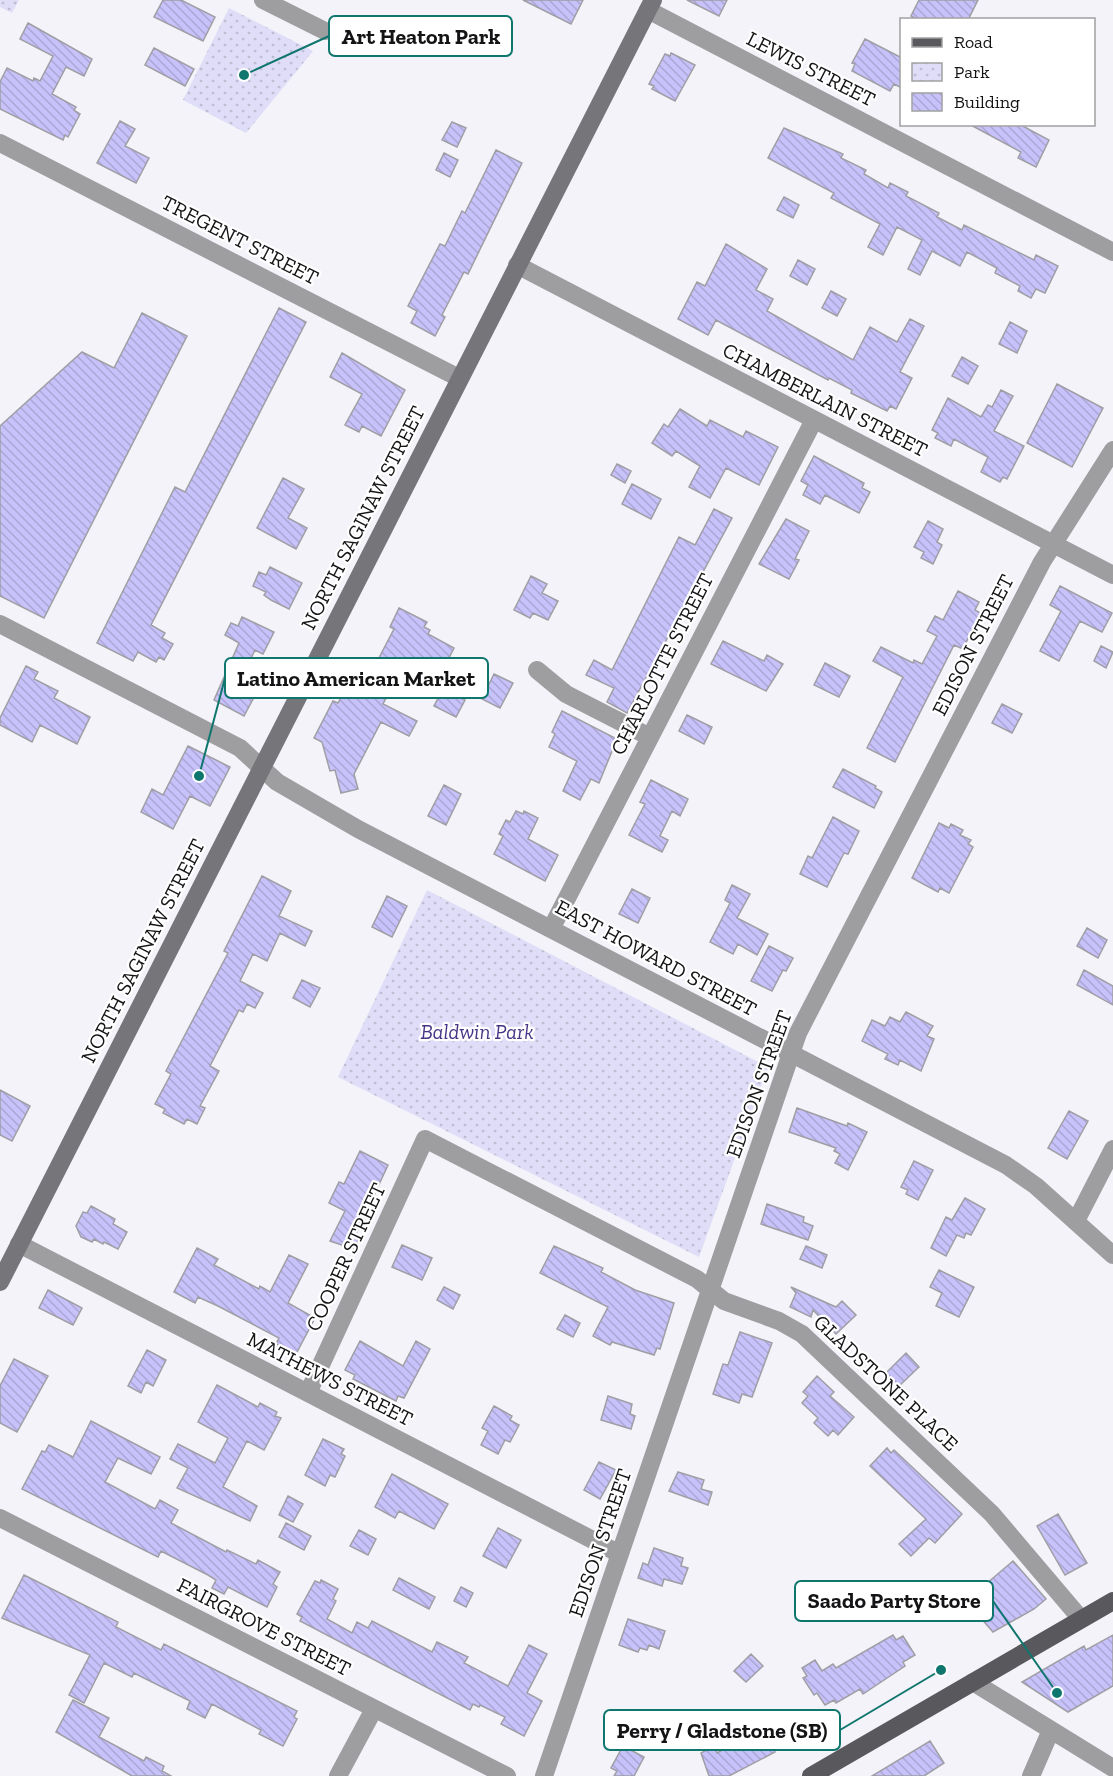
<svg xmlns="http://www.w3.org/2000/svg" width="1113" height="1776" font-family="'Zilla Slab',serif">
<defs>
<pattern id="park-dots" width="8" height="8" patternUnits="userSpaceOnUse" patternTransform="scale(1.5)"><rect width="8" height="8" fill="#dfddf7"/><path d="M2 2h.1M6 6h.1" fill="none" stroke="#bebdd3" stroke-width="1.8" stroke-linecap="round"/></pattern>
<pattern id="building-back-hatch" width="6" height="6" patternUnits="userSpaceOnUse" patternTransform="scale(1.5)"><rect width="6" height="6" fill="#c8c2fb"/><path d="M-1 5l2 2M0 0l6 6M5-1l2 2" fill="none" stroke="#aba6d6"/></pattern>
</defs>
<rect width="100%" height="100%" fill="#f3f3f9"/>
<path fill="url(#park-dots)" d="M0,0H19L12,13L0,7Z
M229,8L313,51L246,133L183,100Z
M427,890L768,1067L699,1257L338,1077Z"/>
<path fill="url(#building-back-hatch)" stroke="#9f9ea4" stroke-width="1.5" d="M163,0H181L215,17L203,41L154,17Z
M523,0H583L571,24Z
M687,0H727L719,16Z
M919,0H978L968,20H918L911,16Z
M28,23L92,59L84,76L66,67L52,94L76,107L74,110L80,114L68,137L65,135L63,140L0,109V82L7,68L33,81L34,78L40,81L53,56L20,39Z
M865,39L902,58V88L894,84L890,91L852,71L855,64L852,63Z
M154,48L194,69L185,86L145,65Z
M671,53L695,65L675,101L652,89L654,86L649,84L665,54L670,56Z
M120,121L135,129L125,146L149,158L136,183L97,163Z
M452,122L466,128L457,147L442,140Z
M969,124H1019L1049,140L1036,167L1018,158L1021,152Z
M784,128L843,154L841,158L866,170L864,174L888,188L890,183L908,192L906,196L939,213L937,217L962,230L964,225L1034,260L1036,255L1058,266L1045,293L1036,289L1031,298L1018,291L1020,286L995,273L997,268L967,252L960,266L932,251L920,275L908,269L922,240L897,227L883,255L868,247L880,224L831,198L834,193L768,158Z
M496,150L522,163L468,274L464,272L442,315L445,317L435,336L411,323L417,311L408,306L440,244L445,246L462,211L465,213Z
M444,153L458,160L450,177L436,170Z
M784,197L799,205L793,218L777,210Z
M726,244L767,269L756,290L773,299L767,311L853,360L870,327L897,342L910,319L924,326L900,372L912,378L896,409L890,406L887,411L851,393L852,390L829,378L828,380L716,320L708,335L678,319L697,282L705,286Z
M798,260L815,269L807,285L790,276Z
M831,291L846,299L837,316L822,308Z
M279,308L306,322L151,625L165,633L162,638L173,644L164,660L159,657L156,662L138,652L133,661L97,643L175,487L185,492Z
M142,313L187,336L44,618L0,596V426L82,352L114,368Z
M1010,322L1027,331L1017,353L999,344Z
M342,353L405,390L381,436L362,426L359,432L345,425L362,394L330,377Z
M962,357L978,366L968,384L952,376Z
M1057,384L1103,408L1072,467L1027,443Z
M1001,390L1013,396L994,431L1024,446L1007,479L1003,477L1000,482L981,472L988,457L954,439L951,446L935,438L938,433L932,430L948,398L981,417L988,405L992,407Z
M680,409L707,426L710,420L743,437L746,431L778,447L759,485L726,468L710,498L689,487L700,466L676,451L672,456L652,443L664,424L668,427Z
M814,456L864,483L862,488L870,492L859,513L825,495L820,504L803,495L808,485L801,481Z
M617,464L631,471L625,483L611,475Z
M283,478L304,489L288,518L307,528L296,549L257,528Z
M632,484L661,499L651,519L622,504Z
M714,509L732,518L627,713L607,702L614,688L586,675L594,660L612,670L679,537L695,545Z
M786,519L809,531L795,559L799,560L789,579L759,564Z
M928,521L943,529L937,542L942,545L933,564L921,558L924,552L914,547Z
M270,567L302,583L289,609L271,600L264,595L266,592L253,586L259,572L266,575Z
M531,576L547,584L542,593L558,601L548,620L533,613L530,618L514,610Z
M1060,586L1112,613L1102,632L1080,621L1059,661L1040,651L1061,611L1050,605Z
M958,591L979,602L975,610L980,613L963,649L954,645L895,762L867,748L903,677L873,661L881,647L913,663L914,660L922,664L937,636L927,631L935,616L943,620Z
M399,608L427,622L424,627L430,630L428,634L454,648L432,691L406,678L404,683L396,679L383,704L417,721L409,736L381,722L354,774L358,789L341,793L335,770L330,771L322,742L314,738L333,701L338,703L357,668L370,675L394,629L390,627Z
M242,617L274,632L263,654L255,650L243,675L261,684L244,716L214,700L239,643L225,635L231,623L238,626Z
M723,641L764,661L767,655L783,664L766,691L711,664Z
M1101,646L1113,652L1106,668L1094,661Z
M825,663L850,676L839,697L814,685Z
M26,666L38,672L34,679L58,691L54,698L90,717L77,744L40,725L32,742L0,725V718Z
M494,674L513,683L500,708L482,699Z
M443,689L465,700L456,717L434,706Z
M1002,704L1022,714L1012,733L992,723Z
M562,711L617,739L599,783L591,779L580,800L563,791L577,761L549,747L555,734L552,732Z
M687,715L712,727L704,744L679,731Z
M188,746L230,767L210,806L190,796L173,829L141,812L152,789L163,795Z
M843,769L876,786L875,788L882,792L874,808L833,787Z
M651,780L688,799L680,816L672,811L660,836L668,840L662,852L629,835L645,804L640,802Z
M444,785L461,794L446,825L428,816Z
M516,811L523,814L524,811L538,818L528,839L558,855L545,881L494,854L503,836L499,834L506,820L510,822Z
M833,817L859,831L848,854L844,853L827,887L800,874L808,856L812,858Z
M939,823L949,828L951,824L963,830L960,835L971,840L968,844L973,847L949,893L940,888L938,892L912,878Z
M262,876L291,891L279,916L312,931L305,946L280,933L267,961L253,954L240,981L263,993L255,1008L247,1004L243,1012L239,1010L210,1066L219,1071L200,1106L205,1108L197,1124L187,1119L184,1124L163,1113L165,1109L155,1104L171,1074L166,1071L228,953L224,951Z
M732,885L750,894L737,918L768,934L757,955L738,944L733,954L710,942L730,903L725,900Z
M632,889L650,898L638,923L619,914Z
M387,896L407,906L392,937L372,927Z
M1087,928L1107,940L1098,958L1077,946Z
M769,946L793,958L786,971L783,970L772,991L751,981Z
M1084,970L1113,986V1005L1077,985Z
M302,980L320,988L310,1007L293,998Z
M906,1012L933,1026L927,1036L934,1039L921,1071L900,1060L898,1065L885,1059L888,1054L862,1041L872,1020L885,1026L890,1017L900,1022Z
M0,1090L30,1106L12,1141L0,1135Z
M797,1108L847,1126L848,1123L867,1132L848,1170L835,1163L840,1154L834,1151L836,1148L789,1132Z
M1069,1111L1088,1121L1067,1159L1048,1148Z
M360,1151L388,1165L356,1234L360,1236L354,1249L330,1241L345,1211L329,1203L339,1182L344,1184Z
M914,1161L933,1170L918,1200L906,1194L908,1190L901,1187Z
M965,1198L985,1209L971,1235L966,1233L964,1238L957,1235L946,1256L931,1248L946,1217L952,1220Z
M767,1204L804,1217L803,1222L813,1226L808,1240L761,1224Z
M91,1206L115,1219L113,1224L127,1232L118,1249L104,1242L103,1244L94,1239L92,1242L81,1237L76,1226L83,1212L87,1213Z
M402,1245L432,1258L422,1280L392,1267Z
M554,1246L603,1268L601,1272L635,1290L674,1303L660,1349L657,1348L654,1355L612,1342L610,1345L593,1336L608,1307L540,1273Z
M806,1246L827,1255L822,1268L800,1259Z
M197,1248L218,1259L214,1265L259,1289L260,1286L270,1292L289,1255L308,1264L288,1303L315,1318L296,1354L276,1344L279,1338L218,1306L198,1297L195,1303L174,1292Z
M939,1270L974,1287L959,1317L936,1306L942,1293L930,1287Z
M444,1287L460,1295L453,1309L437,1300Z
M791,1287L836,1307L842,1301L856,1315L836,1334L813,1310L811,1317L790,1307L796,1293Z
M48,1290L82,1308L73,1325L39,1308Z
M565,1315L580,1323L573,1337L557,1329Z
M740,1332L772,1343L752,1397L742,1394L739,1403L713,1394L723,1364L728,1365Z
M360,1341L403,1366L416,1341L430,1349L404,1398L398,1396L396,1401L353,1379L355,1375L345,1370Z
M147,1350L166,1360L153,1386L146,1382L141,1393L128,1386Z
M906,1353L919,1367L897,1388L884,1375Z
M14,1359L48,1376L17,1432L0,1423V1386Z
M817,1376L834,1392L830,1396L854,1417L838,1435L833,1430L828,1436L814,1423L818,1418L802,1403L808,1396L803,1392Z
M217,1385L258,1407L260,1403L277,1412L275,1416L281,1418L264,1450L247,1441L223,1487L257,1506L250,1521L177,1488L188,1468L170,1459L178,1444L215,1463L228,1438L198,1422Z
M608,1396L632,1404L630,1414L635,1416L631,1429L601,1420Z
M494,1406L512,1416L510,1420L519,1425L510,1442L505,1440L498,1454L481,1445L488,1431L482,1428Z
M91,1421L160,1457L151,1474L118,1458L105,1482L155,1509L160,1500L178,1510L171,1523L226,1552L227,1550L256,1564L258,1560L280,1572L273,1584L277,1587L267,1607L228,1587L224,1594L212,1588L216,1580L208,1575L161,1551L158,1557L22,1489L42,1451L45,1452L49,1445L73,1457Z
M323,1439L344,1449L341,1454L345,1456L335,1477L330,1475L325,1486L305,1475Z
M887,1448L891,1453L894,1450L962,1514L935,1543L929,1538L911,1556L899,1544L926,1519L870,1466Z
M599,1462L616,1470L600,1499L584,1490Z
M678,1472L704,1480L701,1489L712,1492L708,1505L669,1491Z
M392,1474L448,1504L434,1529L399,1511L395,1518L375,1507Z
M288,1496L303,1504L293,1522L279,1515Z
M1058,1514L1087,1563L1065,1575L1037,1526Z
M286,1523L311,1536L304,1550L279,1537Z
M498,1528L521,1540L506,1568L483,1556Z
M359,1530L376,1539L368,1555L350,1546Z
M654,1548L683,1558L681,1566L688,1568L682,1584L664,1579L662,1586L638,1578L643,1563L648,1565Z
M1013,1561L1046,1599L1034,1609L993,1632L966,1601Z
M24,1575L118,1622L116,1627L161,1650L164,1644L297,1711L294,1717L297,1719L283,1746L259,1734L261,1730L212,1704L205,1718L187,1709L190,1701L134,1673L132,1677L104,1663L84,1703L69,1695L90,1655L2,1618Z
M399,1578L435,1597L429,1609L393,1590Z
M321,1580L338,1589L333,1599L336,1601L327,1619L352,1633L357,1622L368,1628L372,1621L432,1652L437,1642L468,1657L464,1663L508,1686L529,1645L547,1654L527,1693L542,1701L524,1736L501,1724L505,1717L480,1705L479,1707L473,1704L470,1710L300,1621L302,1617L297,1614L315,1581L320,1583Z
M461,1587L473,1593L466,1607L454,1601Z
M628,1619L665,1631L659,1649L649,1645L647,1650L640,1648L638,1652L619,1645Z
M893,1635L896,1640L903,1636L915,1655L903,1662L905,1666L863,1694L860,1689L836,1703L834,1700L825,1705L817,1693L814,1695L803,1678L807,1676L802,1668L815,1660L822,1671L833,1664L836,1668Z
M1113,1635V1686L1068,1712L1022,1682L1084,1646L1086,1650Z
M751,1654L763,1666L746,1682L734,1671Z
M73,1700L109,1718L99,1737L144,1761L146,1757L164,1766L162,1771L171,1776H132L56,1732Z
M755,1715L775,1752L729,1776H709L701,1753L714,1746L717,1753L745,1738L738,1724Z
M930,1741L944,1763L924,1776H872Z
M623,1746L644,1757L634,1776H614L617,1771L611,1768Z"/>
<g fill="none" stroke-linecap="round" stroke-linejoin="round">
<path stroke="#9e9ea1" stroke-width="18" d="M263,0L325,31
M648,10L1113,252
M0,143L459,378
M517,265L1113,575
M0,624L240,748L277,782L358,829L1006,1165L1036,1186L1113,1255
M537,670L566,694L650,737
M551,929L814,420
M1076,1221L1113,1149
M19,1244L620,1554
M308,1393L425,1139L697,1279L724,1301L779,1321L802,1334L992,1514L1081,1619
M0,1518L507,1776
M973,1682L1113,1768
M338,1776L374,1709
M544,1776L798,1033L1042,562L1113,450
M1031,1776L1051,1730"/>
<path stroke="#767579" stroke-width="18" d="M0,1282L653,0"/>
<path stroke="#59595d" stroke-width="18" d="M811,1776L1113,1601"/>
</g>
<g text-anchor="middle" stroke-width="4.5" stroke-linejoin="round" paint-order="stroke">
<g font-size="21" fill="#141416" stroke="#fff">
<text transform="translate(811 69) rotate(27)" y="7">LEWIS STREET</text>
<text transform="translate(240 240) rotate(27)" y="7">TREGENT STREET</text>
<text transform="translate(825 400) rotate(27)" y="7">CHAMBERLAIN STREET</text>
<text transform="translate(363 518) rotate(-63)" y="7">NORTH SAGINAW STREET</text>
<text transform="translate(973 645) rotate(-63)" y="7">EDISON STREET</text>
<text transform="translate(662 664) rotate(-63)" y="7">CHARLOTTE STREET</text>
<text transform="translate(143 951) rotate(-63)" y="7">NORTH SAGINAW STREET</text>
<text transform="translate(656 958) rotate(28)" y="7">EAST HOWARD STREET</text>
<text transform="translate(759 1084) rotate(-70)" y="7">EDISON STREET</text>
<text transform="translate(346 1257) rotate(-65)" y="7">COOPER STREET</text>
<text transform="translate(330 1379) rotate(27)" y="7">MATHEWS STREET</text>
<text transform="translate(886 1383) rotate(43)" y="7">GLADSTONE PLACE</text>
<text transform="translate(600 1543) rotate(-71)" y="7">EDISON STREET</text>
<text transform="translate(264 1627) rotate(27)" y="7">FAIRGROVE STREET</text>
</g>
<g font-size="21" font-style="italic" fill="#473586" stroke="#fff">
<text x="477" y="1039">Baldwin Park</text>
</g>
</g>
<path fill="none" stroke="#0f766e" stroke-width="2" d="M244 75L329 36M199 776L225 678M1057 1693L993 1601M941 1670L840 1730"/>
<g fill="#0f766e" stroke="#fff" stroke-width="2">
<circle cx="244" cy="75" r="6"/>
<circle cx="199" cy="776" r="6"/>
<circle cx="1057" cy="1693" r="6"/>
<circle cx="941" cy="1670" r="6"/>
</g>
<g fill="#fff" stroke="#0f766e" stroke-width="2">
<rect x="329" y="16" width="183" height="40" rx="6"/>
<rect x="225" y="658" width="263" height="40" rx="6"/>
<rect x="795" y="1581" width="198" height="40" rx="6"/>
<rect x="604" y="1710" width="236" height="40" rx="6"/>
</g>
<g font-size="22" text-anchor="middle" font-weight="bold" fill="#141416">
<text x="421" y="44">Art Heaton Park</text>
<text x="356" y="686">Latino American Market</text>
<text x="894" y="1608">Saado Party Store</text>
<text x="722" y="1738">Perry / Gladstone (SB)</text>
</g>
<rect x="900" y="18" width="195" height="108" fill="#ffffff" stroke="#a1a1a2" stroke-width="1.5"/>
<rect x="912" y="38" width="30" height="9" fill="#59595d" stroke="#a1a1a2" stroke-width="1.5"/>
<text x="954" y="48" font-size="18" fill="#141416">Road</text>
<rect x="912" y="63" width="30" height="18" fill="url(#park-dots)" stroke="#a1a1a2" stroke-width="1.5"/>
<text x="954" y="78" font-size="18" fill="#141416">Park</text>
<rect x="912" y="93" width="30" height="18" fill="url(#building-back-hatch)" stroke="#a1a1a2" stroke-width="1.5"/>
<text x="954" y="108" font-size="18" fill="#141416">Building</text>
</svg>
